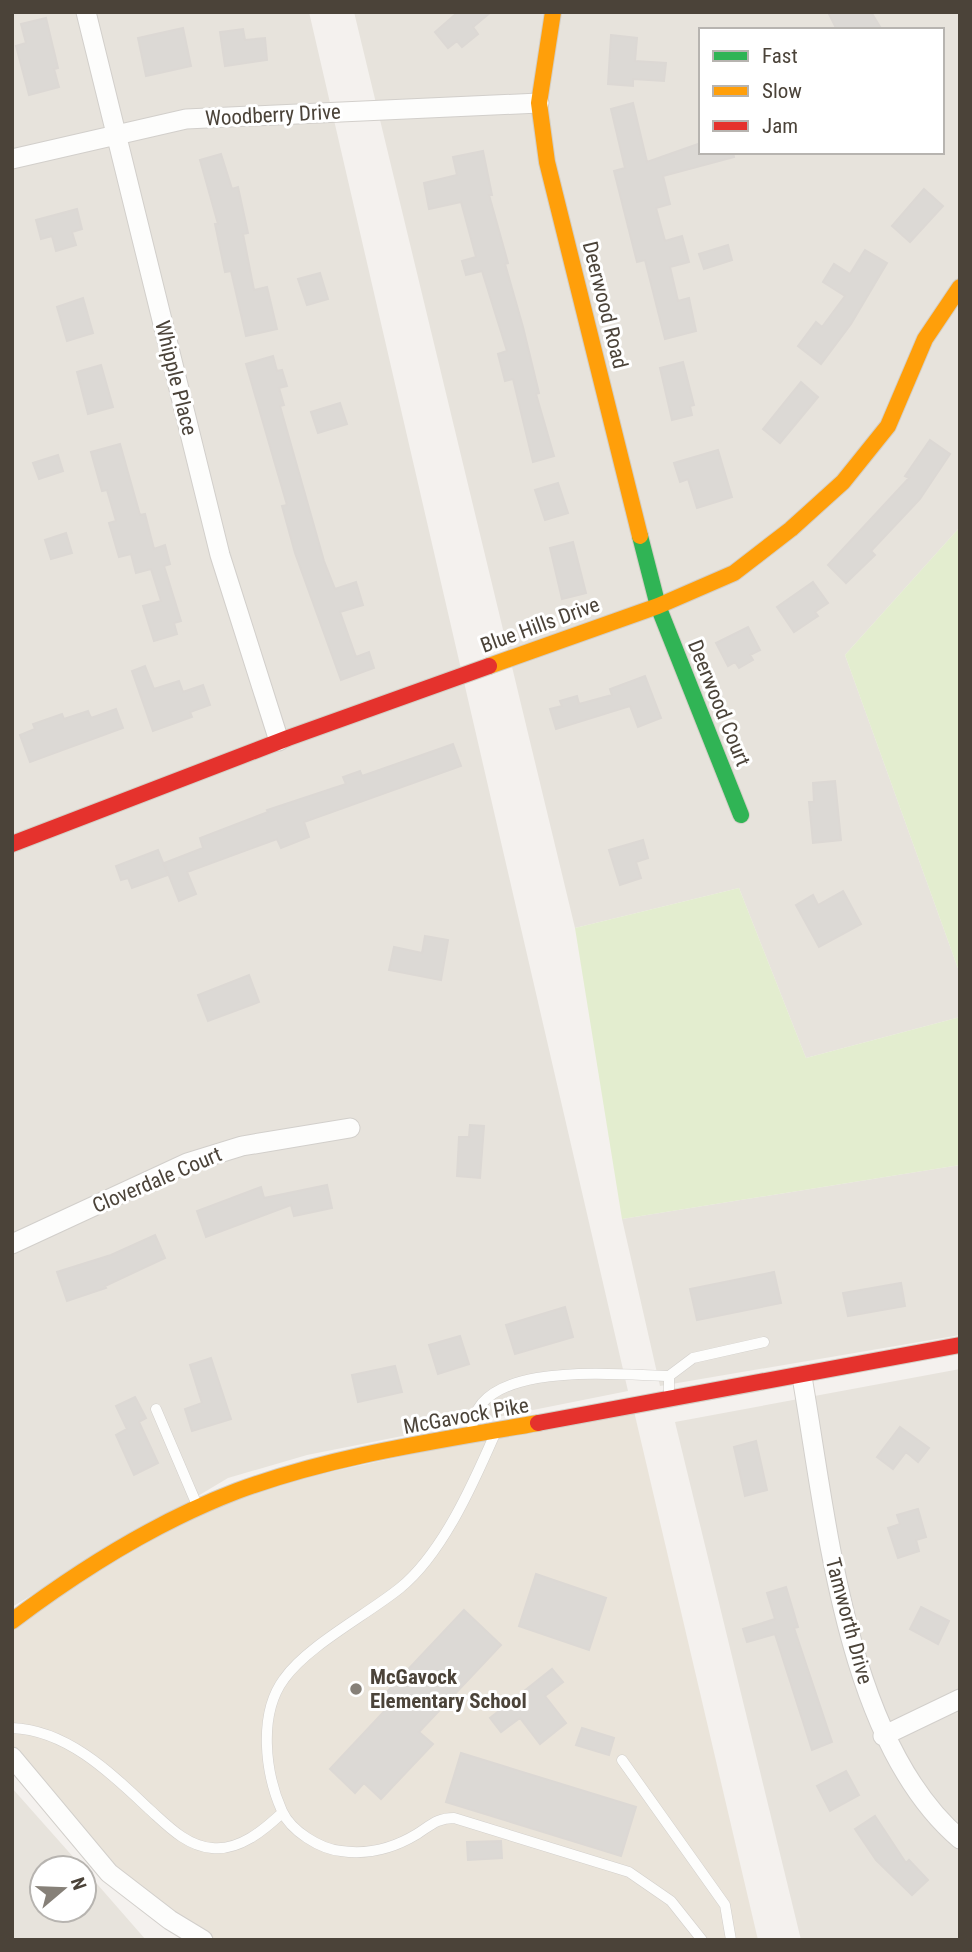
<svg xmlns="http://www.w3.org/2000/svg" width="972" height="1952" font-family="'Roboto Condensed',sans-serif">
<rect width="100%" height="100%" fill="#f4f1ee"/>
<path fill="#e7e3dc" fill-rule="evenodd" d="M12,12H309L628,1391L307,1455L228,1478L12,1607Z
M354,12H960V527L845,655L960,974V1017L806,1058L739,888L575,928ZM701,30H942V152H701Z
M960,1165V1335L660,1386L622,1219Z
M960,1369V1940H801L675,1422Z
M12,1788L83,1868H42V1910H84V1869L146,1940H12Z"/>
<path fill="#eae4da" d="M633,1407L758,1940H203L109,1873L12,1757V1621L236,1492Z"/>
<path fill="#e3edcf" d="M960,527V974L845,655Z
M739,888L806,1058L960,1017V1165L622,1219L575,928Z"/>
<path fill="#dcd9d5" stroke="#dcd8d4" stroke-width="2" d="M458,12H491L473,27L478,34L462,47L457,41L448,48L435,32Z
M828,12H871L882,30H837Z
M46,18L58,68L54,69L59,87L29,95L16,46L26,43L21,24Z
M183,28L191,66L146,76L138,38Z
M243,29L245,40L265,38L267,60L225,66L220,32Z
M611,35L637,38L635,61L666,63L664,81L633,79V86L608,84Z
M633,103L647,162L701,143V152H733L734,157L663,176L670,204L656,208L665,241L682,236L689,262L670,267L678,301L689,298L696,331L665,339L645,260L637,262L614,171L625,168L611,109Z
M483,151L492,195H489L508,263L505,264L523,327L539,393L536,394L554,456L533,462L513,379L505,381L498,354L507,351L482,271L466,275L462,261L476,257L461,202L429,209L424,183L457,175L453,157Z
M221,154L232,189L238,187L248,233L243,234L254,290L267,287L277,329L246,336L231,271L225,272L215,224H218L200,160Z
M924,189L943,206L910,242L892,226Z
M77,209L82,229L72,232L76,245L56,251L52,236L41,239L36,220Z
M728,245L732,260L704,269L699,254Z
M865,250L887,263L851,324L821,364L798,346L816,322L822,327L845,296L823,282L834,264L850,274Z
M320,273L328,299L307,305L298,279Z
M83,298L93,333L67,341L57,307Z
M273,356L277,371L282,370L287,386L279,388L284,405L280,406L324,561L335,589L356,582L363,605L340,612L356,657L369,652L374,668L341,680L295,553L282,506L287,505L246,364Z
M683,362L694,405L690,406L692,415L672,420L660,368Z
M101,365L113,407L88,414L77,372Z
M801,382L818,397L780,443L763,429Z
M340,403L347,424L318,433L311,412Z
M930,440L950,454L920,499L871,551L875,555L846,583L828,565L909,478L905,476Z
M120,444L140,515L145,514L154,549L165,545L170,564L164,566L181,621L174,623L177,634L154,641L143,606L161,601L151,569L136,573L131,554L119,557L109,523L116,521L107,490L102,491L91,452Z
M718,450L732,497L697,508L688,479L680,482L674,463Z
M58,455L63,471L39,479L33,463Z
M558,483L568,513L545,520L535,490Z
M66,533L72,553L51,559L45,540Z
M573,542L586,593L562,599L550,548Z
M813,582L828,603L815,612L818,616L794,632L777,607Z
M748,627L760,650L750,655L753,660L739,668L735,662L728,666L716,643Z
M145,666L154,689L179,681L183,692L203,685L210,705L190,712L192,717L153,731L132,671Z
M645,676L661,718L638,727L630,706L556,729L550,709L562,706L560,701L577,696L579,704L612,695L610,689Z
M116,709L123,728L30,762L20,735L35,729L33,724L62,714L64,719L88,711L91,718Z
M453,744L461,766L304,822L309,837L281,848L277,839L187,872L196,894L179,901L164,863L203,848L200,838L268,812L267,810L346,784L343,777L360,771L362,776Z
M835,781L841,840L813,843L809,802H814L813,783Z
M643,840L648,858L636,862L641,878L620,885L609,850Z
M158,850L168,875L132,888L128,878L121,880L116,866Z
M843,891L861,924L819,947L796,905L813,895L818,905Z
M425,936L448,940L441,980L389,970L394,947L422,953Z
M249,975L259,1002L208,1021L198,995Z
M470,1125L484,1126L480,1178L457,1176L459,1137H469Z
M327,1185L332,1208L294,1216L291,1205L206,1237L197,1211L261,1187L264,1198Z
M155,1235L165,1258L105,1286L106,1288L67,1301L57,1272L111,1255Z
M774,1272L781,1303L697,1320L690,1289Z
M901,1283L905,1306L848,1316L843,1293Z
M565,1307L573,1337L515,1354L506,1325Z
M460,1336L469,1364L438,1374L429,1345Z
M211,1358L231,1419L192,1431L185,1409L202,1403L190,1365Z
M395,1366L402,1392L358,1402L352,1375Z
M135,1397L146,1418L139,1422L158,1463L134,1475L116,1435L127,1429L116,1406Z
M900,1427L929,1448L918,1462L906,1452L893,1469L877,1457Z
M756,1441L767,1490L745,1496L734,1447Z
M918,1509L926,1537L916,1540L919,1551L898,1558L888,1528L900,1524L897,1515Z
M536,1574L606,1598L589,1650L519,1626Z
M786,1587L798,1627L794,1628L832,1742L812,1750L775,1634L747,1642L743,1629L775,1619L767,1593Z
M921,1607L949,1621L938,1644L910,1629Z
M464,1610L501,1645L419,1732L433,1744L381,1799L364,1783L355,1793L330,1769L392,1703L384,1695Z
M552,1669L563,1682L545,1696L566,1723L540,1744L520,1718L501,1732L490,1718Z
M582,1728L614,1738L609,1755L576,1745Z
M461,1753L636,1807L621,1856L446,1802Z
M846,1771L859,1795L830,1811L817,1786Z
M875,1816L906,1863L909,1860L928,1880L912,1895L876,1860L855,1829Z
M501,1841L502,1858L468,1860L467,1842Z"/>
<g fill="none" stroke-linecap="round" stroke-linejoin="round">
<defs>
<path id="lane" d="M669,1397V1376L693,1358L764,1342
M156,1409L197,1505
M472,1432C472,1358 620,1375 669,1376
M494,1436C473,1484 442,1554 400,1588C368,1614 307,1646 284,1679C258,1714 265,1773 282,1811C291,1831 320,1849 341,1851C368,1855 394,1848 417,1834C431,1825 437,1818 454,1818L629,1872L671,1901L702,1940
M12,1728C67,1730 111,1773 149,1809C167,1825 186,1846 212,1848C239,1851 264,1830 282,1813
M622,1760L725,1905L731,1940"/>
<path id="street" d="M86,12L220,555L279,741
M12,159L186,119L539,103
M12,1244L187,1163L242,1146L350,1128
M802,1377C827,1519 845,1741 960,1839
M883,1736L960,1699
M12,1757L109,1873L170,1920L203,1940"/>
<path id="fast" d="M640,536L658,606L741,815"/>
<path id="slow" d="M553,12L539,103L547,162L640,536
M489,666L658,606L734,573L791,529L843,482L888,426L925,339L960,287
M12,1621C81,1569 156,1522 237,1491C334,1455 437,1441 538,1423"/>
<path id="jam" d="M12,844L288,738L489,666
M538,1423L960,1345"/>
</defs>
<use href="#lane" stroke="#d2cfcb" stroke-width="11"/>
<use href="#street" stroke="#d2cfcb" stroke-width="21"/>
<use href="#fast" stroke="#d3cec5" stroke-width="18"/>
<use href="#slow" stroke="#d3cec5" stroke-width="18"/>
<use href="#jam" stroke="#d3cec5" stroke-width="18"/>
<use href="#lane" stroke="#fdfdfc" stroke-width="10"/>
<use href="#street" stroke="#fdfdfc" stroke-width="19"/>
<use href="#fast" stroke="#30b455" stroke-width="16"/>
<use href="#slow" stroke="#ff9f0a" stroke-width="16"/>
<use href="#jam" stroke="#e5322d" stroke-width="16"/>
</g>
<circle fill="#868078" stroke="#fff" stroke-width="2.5" cx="356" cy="1689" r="7"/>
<g text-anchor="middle" stroke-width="6" stroke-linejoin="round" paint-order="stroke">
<g font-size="21" fill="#4b4339" stroke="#fff">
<text transform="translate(273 115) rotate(-3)" y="7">Woodberry Drive</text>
<text transform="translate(605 305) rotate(76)" y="7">Deerwood Road</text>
<text transform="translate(176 378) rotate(76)" y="7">Whipple Place</text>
<text transform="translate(540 625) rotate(-20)" y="7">Blue Hills Drive</text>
<text transform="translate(719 703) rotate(68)" y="7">Deerwood Court</text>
<text transform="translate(157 1180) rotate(-23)" y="7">Cloverdale Court</text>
<text transform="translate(466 1416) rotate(-10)" y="7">McGavock Pike</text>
<text transform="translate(849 1621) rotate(75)" y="7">Tamworth Drive</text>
</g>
<g font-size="21" font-weight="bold" fill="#4b4339" stroke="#fff" text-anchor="start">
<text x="370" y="1684">McGavock<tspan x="370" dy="24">Elementary School</tspan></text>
</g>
</g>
<rect width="972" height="1952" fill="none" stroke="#4b4339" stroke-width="28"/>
<rect x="699" y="28" width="245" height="126" fill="#ffffff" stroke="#b7b4b0" stroke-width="2"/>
<rect x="713" y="51" width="35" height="10" fill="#30b455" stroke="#b7b4b0" stroke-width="2"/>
<text x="762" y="63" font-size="21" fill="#4b4339">Fast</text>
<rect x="713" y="86" width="35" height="10" fill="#ff9f0a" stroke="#b7b4b0" stroke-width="2"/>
<text x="762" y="98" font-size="21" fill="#4b4339">Slow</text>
<rect x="713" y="121" width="35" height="10" fill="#e5322d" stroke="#b7b4b0" stroke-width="2"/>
<text x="762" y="133" font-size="21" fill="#4b4339">Jam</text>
<g transform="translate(63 1889) rotate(71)"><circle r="33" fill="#ffffff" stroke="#b7b4b0" stroke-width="2"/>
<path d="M0-5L12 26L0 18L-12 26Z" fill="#868078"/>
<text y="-10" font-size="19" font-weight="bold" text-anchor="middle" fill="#4b4339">N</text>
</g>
</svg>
